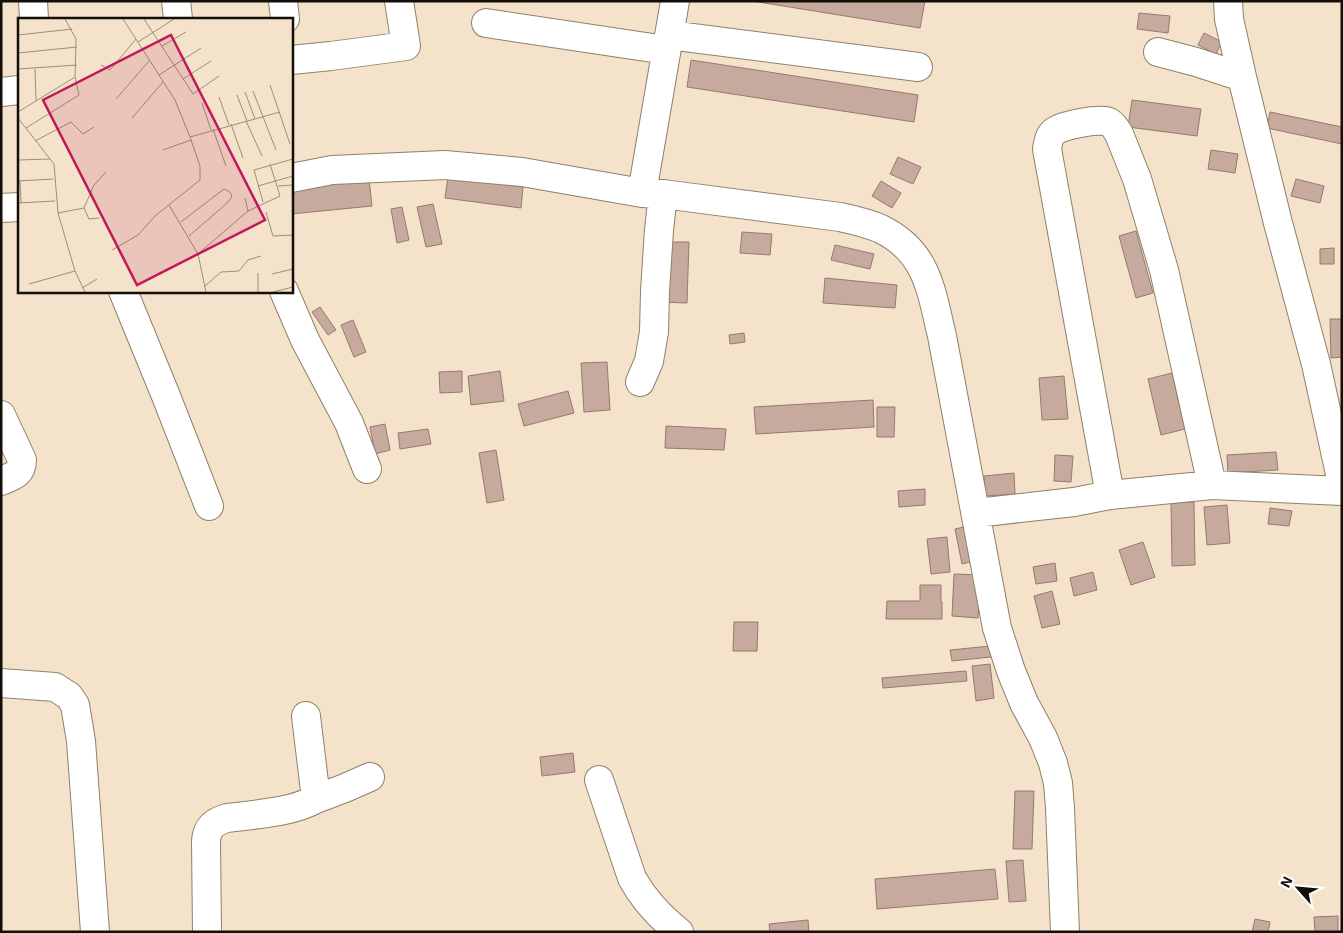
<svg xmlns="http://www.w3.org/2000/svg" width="1343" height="933" font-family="'Exo 2',sans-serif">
<rect width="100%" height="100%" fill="#f4e3ca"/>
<path fill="#c7aa9e" stroke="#95796f" d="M752,1H925L920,28Z
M1139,13L1170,16L1168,33L1137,29Z
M1204,33L1222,42L1216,54L1198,45Z
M691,60L918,95L914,122L687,87Z
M1132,100L1201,109L1197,136L1128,127Z
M1270,112L1342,127V144L1267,128Z
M1211,150L1238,154L1235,173L1208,169Z
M898,157L921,167L913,184L890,174Z
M448,177L523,187L521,208L445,198Z
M369,179L372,206L291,214V187Z
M1296,179L1324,186L1320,203L1291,196Z
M881,181L901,193L892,208L872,196Z
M433,204L442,244L426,247L417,207Z
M402,207L409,240L397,243L391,209Z
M1136,231L1153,293L1136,298L1119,236Z
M742,232L772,234L770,255L740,253Z
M660,242H689L687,303L658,302Z
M835,245L874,254L870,269L831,260Z
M1334,248V264H1320V249Z
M825,278L897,285L895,308L823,303Z
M320,307L336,330L328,335L312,312Z
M1330,319H1342V357L1331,358Z
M353,320L366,352L354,357L341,325Z
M744,333L745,342L730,344L729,335Z
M607,362L610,410L584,412L581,363Z
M462,371V392L440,393L439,372Z
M500,371L504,401L471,405L468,376Z
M1172,373L1185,429L1161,435L1148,379Z
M1064,376L1068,419L1042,420L1039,378Z
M568,391L574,413L524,426L518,404Z
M873,400L874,427L756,434L754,407Z
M877,407H895L894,437H877Z
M385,424L390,450L375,454L370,427Z
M666,426L726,429L724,450L665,448Z
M428,429L431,444L400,449L398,433Z
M496,450L504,500L487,503L479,453Z
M1276,452L1278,470L1228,473L1227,455Z
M1055,455L1073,456L1071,482L1054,481Z
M1014,473L1015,494L985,496L984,476Z
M925,489V505L899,507L898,491Z
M1171,502H1194L1195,565L1172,566Z
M1227,505L1230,543L1207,545L1204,507Z
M1270,508L1292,511L1289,526L1268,524Z
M968,526L974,561L962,564L955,529Z
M947,537L950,572L931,574L927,539Z
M1143,542L1155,577L1131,585L1119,550Z
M1055,563L1057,581L1036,584L1033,567Z
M1093,572L1097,590L1074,596L1070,578Z
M954,574L981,575L978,618L952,616Z
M920,585H941V602H942V619H886L887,601H920Z
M1052,591L1060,624L1042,628L1034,596Z
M734,622H758L757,651H733Z
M990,646L991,657L952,661L950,650Z
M990,664L994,698L976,701L972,666Z
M966,671L967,681L883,688L882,678Z
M573,753L575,772L542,776L540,757Z
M1015,791H1034L1032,849H1013Z
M1023,860L1026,901L1009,902L1006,861Z
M995,869L998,899L877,909L875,879Z
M1338,916V932H1315L1314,917Z
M1255,919L1270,922L1268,932H1252Z
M808,920L809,932H770L769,924Z"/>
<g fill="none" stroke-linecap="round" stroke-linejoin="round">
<defs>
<path id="minor" d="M33,1L34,19
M176,1L178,19
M283,1L285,19
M675,1L642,193L663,194L840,217C854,220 868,223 881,229C928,252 931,291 942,336L997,628L1011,671L1024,703L1043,738L1053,763L1058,783L1060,808L1065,932
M1228,1L1229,19L1242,77
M486,23L666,50
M669,35L918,67
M1158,52L1196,62L1242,77L1278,223L1316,364L1342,483
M291,60L331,56L406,46L399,1
M1,92L19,90
M291,178L332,170L445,165L522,172L642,193
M1,208L19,207
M123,291L166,396L209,506
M284,291L305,340L349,423L367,469
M640,382L649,361L654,332L655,291L659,230L663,194
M1,415L22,460C22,474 13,476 1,481
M1110,495L1047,149C1048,143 1049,135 1055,131C1064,125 1099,118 1109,122C1114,125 1116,129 1119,134L1137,179L1164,270L1212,485
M976,513L1074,502L1110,495L1212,485L1342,491
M1,683L55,687L69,696L75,705L81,741L95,932
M599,780L632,878C644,900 660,917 679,932
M316,799L345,788L370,777
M207,932L206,841C207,827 214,822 227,818C256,814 290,813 316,799L306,716"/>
</defs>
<use href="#minor" stroke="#8f8069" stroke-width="30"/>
<use href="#minor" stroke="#fff" stroke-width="28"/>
</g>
<g transform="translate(18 18)">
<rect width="275" height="275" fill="#f4e3ca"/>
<path fill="none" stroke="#9a8e7c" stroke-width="1" d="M47,1L58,21L57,59M105,1L157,82L172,119M126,1L175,76L201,58M0,17L54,11M120,24L156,1M144,28L168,14M0,35L59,29M83,47L92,52L118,21M0,51L59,47M17,51L18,83M141,57L183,30M165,61L193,43M252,67L272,126M235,73L258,132M227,74L237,101M219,77L229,103M201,79L211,107M98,81L131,43M184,85L193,112M0,94L57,59L61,77L8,110M0,100L36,146L40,195L57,253L67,274M114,100L145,64M228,103L244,138M213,106L225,140M195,111L208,148M17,123L53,104L65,116L76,109M145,132L173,122M0,142L32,141M0,163L35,161M2,163L3,185M240,168L275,158M260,168L275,167M245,184L236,152L275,141M0,185L37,183M151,187L180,236L188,274M66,190L71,201L81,200M230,193L262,178L252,146M248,194L255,218L275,217M40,195L66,190L76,167L88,154M163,204L206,171L212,174L214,179L208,186L171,218M94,232L120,217L137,198L182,162V148L172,119L262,94M180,236L230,193L227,180M240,255V274M254,256L275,251M11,266L57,253M187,268L203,254L221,253L230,242L243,238M64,270L79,261M255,274L275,269"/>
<path fill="#c2185b" fill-opacity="0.15" stroke="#c2185b" stroke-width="2.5" d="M153,17L247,202L119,267L25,82Z"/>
<rect width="275" height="275" fill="none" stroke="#130e06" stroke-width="2.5"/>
</g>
<rect width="1343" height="933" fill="none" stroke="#130e06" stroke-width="5"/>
<g transform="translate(1298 888) rotate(297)" stroke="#ffffff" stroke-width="4" paint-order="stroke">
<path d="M0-4L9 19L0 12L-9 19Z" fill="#130e06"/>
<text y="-8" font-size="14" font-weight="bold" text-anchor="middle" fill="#130e06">N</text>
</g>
</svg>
